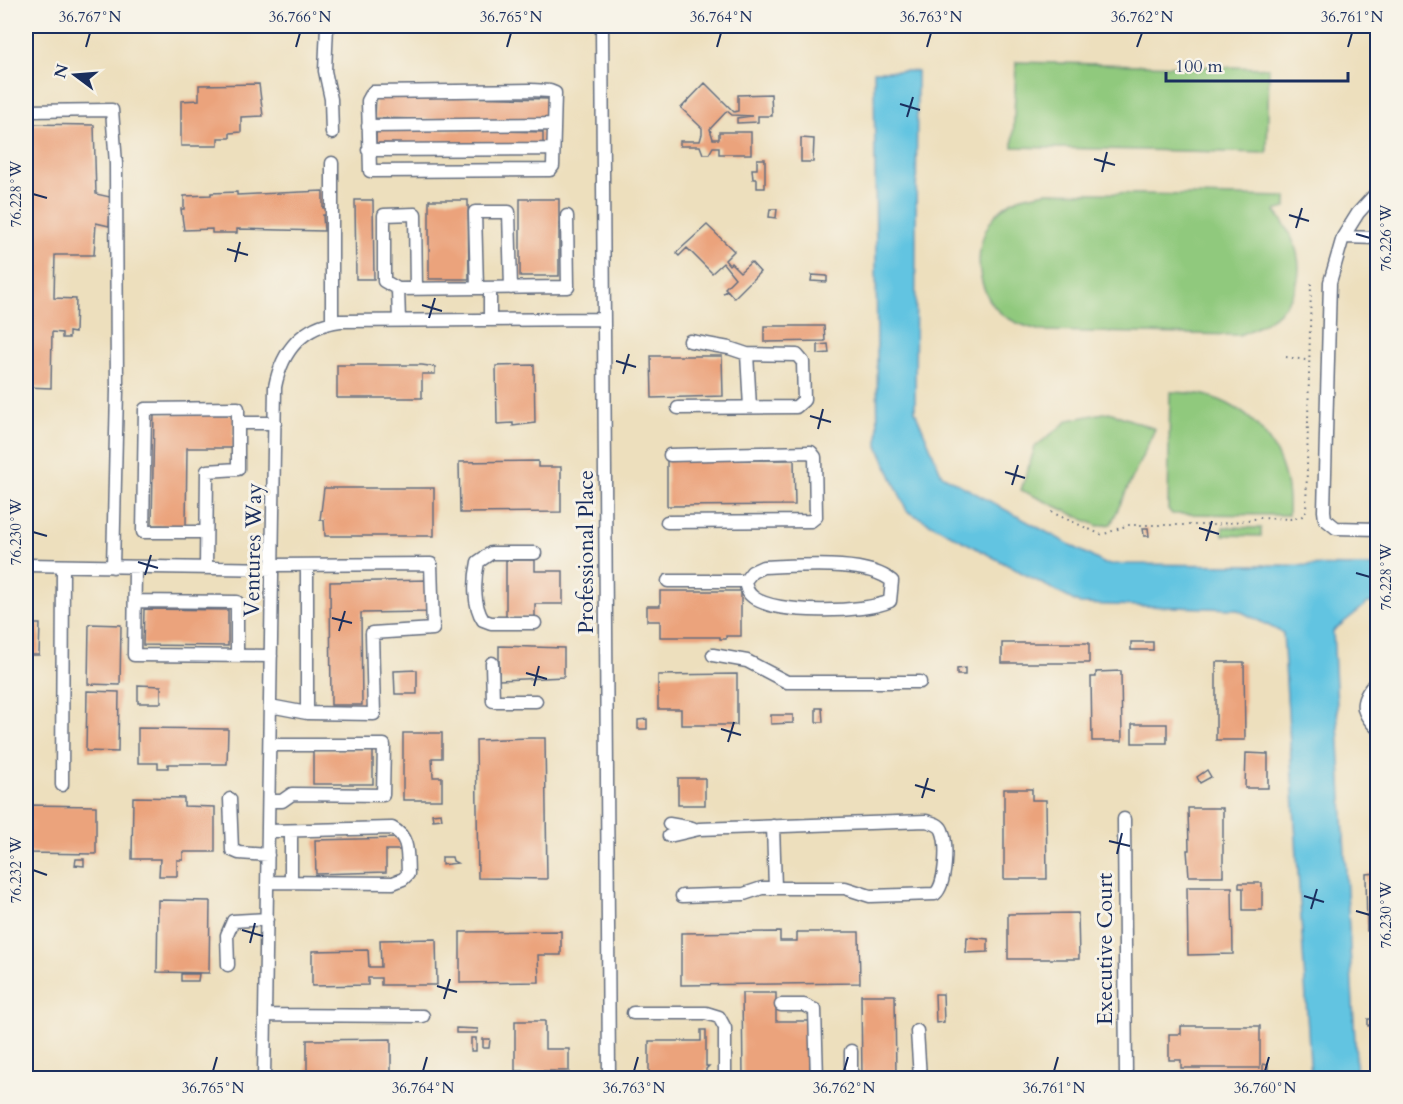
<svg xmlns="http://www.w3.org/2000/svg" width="1403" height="1104" font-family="Cardo,serif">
<rect width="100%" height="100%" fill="#f7f3e8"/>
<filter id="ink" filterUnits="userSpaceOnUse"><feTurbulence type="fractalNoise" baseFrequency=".0167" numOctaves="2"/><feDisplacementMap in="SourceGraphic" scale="12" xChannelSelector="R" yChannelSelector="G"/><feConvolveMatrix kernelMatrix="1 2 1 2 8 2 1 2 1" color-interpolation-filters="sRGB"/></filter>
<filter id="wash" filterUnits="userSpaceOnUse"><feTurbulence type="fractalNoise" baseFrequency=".008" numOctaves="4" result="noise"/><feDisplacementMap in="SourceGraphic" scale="24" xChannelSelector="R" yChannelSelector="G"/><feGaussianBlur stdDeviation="1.35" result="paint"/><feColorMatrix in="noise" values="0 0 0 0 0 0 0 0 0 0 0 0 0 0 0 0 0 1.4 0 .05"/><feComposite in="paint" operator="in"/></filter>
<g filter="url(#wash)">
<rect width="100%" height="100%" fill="#eddfbd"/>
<path fill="#90c97d" stroke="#567c6e" stroke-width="1.5" d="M1016,62L1269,68L1267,153L1013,147Z
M1046,192L1286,197V208L1275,211C1317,265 1303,311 1239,335L1041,331C1024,326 1004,320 993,305C968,271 977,215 1019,198C1028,195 1038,194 1046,192Z
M1170,392C1184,393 1198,392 1211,397C1264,414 1291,463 1288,515L1172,514L1168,509Z
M1109,412L1155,429L1111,524L1098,526L1021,490L1035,447L1069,420Z
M1223,527L1261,528V536L1223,535Z"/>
<path fill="#62c4e1" stroke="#3e7aa0" stroke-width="1.5" d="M874,71H917L915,411L942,475L1105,564L1377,566V603H1368L1333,631L1357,1078H1311L1283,633L1236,609L1080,604L907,511L878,446Z"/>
<g id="blocks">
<path fill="#eba37b" d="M705,83L734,112L738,111V95L771,94L772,116H758V122L737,123V118L752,116L732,115L727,111L710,129L713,139H719V132H751V154H719V147H713L709,154H703L700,146H680V141H700L702,134V128L681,108Z
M259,84L263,116L241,117V132L230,133V138H218V146H181V101L199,100V85Z
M376,95L549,99L548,122L375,118Z
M26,124L94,125L96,194L110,197L109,226L96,223L94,255H55L54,298L76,299L75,333L69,332V338H62V333L52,332L51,388L26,387Z
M376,128L543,132V147L376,143Z
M801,138L814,139L813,162H801Z
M757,159H765V188H757V179H753L752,169H757Z
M323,191V208H326V215H323L324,231L237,229V233H212V229L184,230L181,209H184V196L211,195V193L237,192V195Z
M520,199H559V276H520Z
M355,200H373L374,279H356Z
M429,200H468L469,279H429Z
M770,209H777L776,218L769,217Z
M707,225L734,251L725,260L729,265L731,263L740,272L751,262L760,272L734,298L728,291L723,293L727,290L725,288L735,278L723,263L712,273L687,248L679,256L676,253Z
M812,275L827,276V282L811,281Z
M764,326H824L825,341L764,342Z
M828,344L829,353L818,354V345Z
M651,356H722L723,396L652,398Z
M1372,360H1378V399H1372Z
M337,365H422L435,367V374H422V398H337Z
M534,365L535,423L513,426V423L497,424L496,366Z
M154,413L234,415L233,448H187L186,526L152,525Z
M667,460H794L795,505L667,506Z
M538,461V467H561V512L460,513L459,462Z
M324,488H434V536H325L324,520H320Z
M1143,528H1148L1149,536H1144Z
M506,560H535V571H563V604H535V617H506Z
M428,580V612L361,613L362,705H331L330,582Z
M660,591H741V636H726V639H720V637H660V621H647V606H660Z
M144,609L228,610V646L143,645Z
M26,624H40L39,655H26Z
M89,624L121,625L120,685L88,684Z
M1131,642H1153V650H1131Z
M1002,643H1089V663H1002Z
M499,646L564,648V677L499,680Z
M1216,662H1244L1245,740H1216Z
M965,668V675H957V669Z
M417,670V694H395L394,671Z
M1121,671L1122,741H1092L1091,677H1096V672Z
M737,674V725H681V709H658V675Z
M138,685L161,686V703H138Z
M87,691L119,692L118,752L86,751Z
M816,708H822L823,722H816Z
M771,715H793V723L771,724Z
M647,719V729H638V720Z
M1132,724H1167V743H1132Z
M138,728L228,729L227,764H168V768H158V763H138Z
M403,733H442V758H432L433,777H442V800H403Z
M530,738H545L547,879L478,878L476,740Z
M373,750V784H313V751Z
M1246,753L1268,754V788H1245Z
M1207,770L1211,777L1200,783L1197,777Z
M678,778H705V805H678Z
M1004,789H1032V800H1046L1047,879H1004Z
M133,797L184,798V806L215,807V852H183V860H177V876H159L160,859H132Z
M26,805L96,806V854L26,853Z
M1188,808H1223V876H1189L1187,850H1189Z
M441,813L442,819L433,820L432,814Z
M400,838V850H386V872L316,874L315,840Z
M442,857H452L453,861L457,863L442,865Z
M76,859H84V866L75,865Z
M1378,873V931H1367L1366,874Z
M1239,883H1262V910H1243V888H1239Z
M1187,887H1232L1233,954L1188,955Z
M158,900L210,901L209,973L157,972Z
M1078,913L1079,959H1008V914Z
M561,931V955H538L539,982L460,983V932Z
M780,932V941H797V932H859L860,983L681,985V933Z
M967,937L988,939V952L966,953Z
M436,939L437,985H381V978H368V985L312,986V951L368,950L369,967H381L380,940Z
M181,974H199L198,981H181Z
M742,993H776V1021H810V1078H743Z
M935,994H943L944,1022L936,1023Z
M861,995H895L896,1078H862Z
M1368,1019H1375V1025L1368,1026Z
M515,1021H545V1049H569V1071H515Z
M1181,1026H1260V1068H1181V1060H1169V1034H1181Z
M456,1028L478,1029L477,1033H456Z
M701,1030H706V1066H709L706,1069V1078H649V1041H701Z
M471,1038H476V1051H471Z
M391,1039V1073H307V1040Z
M483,1039H490L489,1048H483Z
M1263,1064L1268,1065V1075H1263Z"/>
</g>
</g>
<g filter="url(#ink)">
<use href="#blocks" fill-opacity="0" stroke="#646d7f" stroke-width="1.5"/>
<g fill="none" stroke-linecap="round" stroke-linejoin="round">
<defs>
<path id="minor" d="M327,26L325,71L331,99L332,133
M602,26L609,1078
M531,90L550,91L555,93L553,166L550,170L370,171L368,101L373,92Z
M26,111L112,110L116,164L117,390L113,567
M368,126L552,124
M368,150L553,149
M332,163V322
M1378,191L1358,213L1343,237L1330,282L1324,511L1325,519L1336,528L1378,529
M1343,237L1378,238
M477,288L475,212H509L511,288
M490,288V320
M398,289L384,281V215L415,214L416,289
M399,321L398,289L568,287L567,216
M747,354L750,407
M678,408L796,407L804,400L803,362L797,355L747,354L729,348L690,341
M667,522L811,521L816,517L815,457L811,452L670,455
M206,532H143L145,409L238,408V423
M535,553H491L478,562C474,580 473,605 483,620L491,623H535
M26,565L273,569
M135,567L134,655L271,656
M206,568L207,471L238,469V423H275
M668,581H745L752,572L763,567C797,566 866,559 892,581L890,601C865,613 775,615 753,597C747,593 746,587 745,581
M135,601L237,602V656
M713,655L747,661L787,682H920
M492,663L493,701H536
M1378,679C1361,700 1357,709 1378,729
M270,706L307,713L374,714L372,633L433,629L431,564L273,565
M307,713V565
M62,785L63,566
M230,799L232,850L239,853L268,855
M269,801H282L292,794L383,795L384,745H270
M1124,819L1126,1078
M669,824L692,828
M773,826L775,888
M669,836L699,829L926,821C933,823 939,824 942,830C948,844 946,885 935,894L870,896L845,888H762L744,894L682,896
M267,882L393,883L403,879L408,874C407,855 410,837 392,828L268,831
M291,882V831
M228,965L227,935L233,921L267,919
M781,1005H804L815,1010L817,1078
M633,1013H706L719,1017L725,1028V1077
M265,1015L423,1016
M917,1031L920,1078
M851,1051V1078
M264,1078L275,387C282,350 303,326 340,321L604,319"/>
</defs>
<use href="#minor" stroke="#646d7f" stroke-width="15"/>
<path stroke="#646d7f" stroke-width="2" stroke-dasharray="1.5 4.5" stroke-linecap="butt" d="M1286,357L1306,360
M1051,512L1102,535L1128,525H1215L1260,518L1290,519L1301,517L1306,513L1311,283"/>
<use href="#minor" stroke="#fff" stroke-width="12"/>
</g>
</g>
<path fill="none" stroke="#1b2f5e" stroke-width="2" d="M86,47L90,33M296,47L300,33M507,47L511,33M717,47L721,33M927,47L931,33M1137,47L1142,33M1348,47L1352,33M900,104L920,110M907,117L913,97M1094,159L1115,165M1102,172L1107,152M33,194L47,198M1289,215L1309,221M1296,228L1302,208M1356,234L1370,238M227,249L248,255M235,262L240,242M422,305L442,311M429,318L435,298M616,361L636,367M623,374L629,354M810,416L831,422M818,429L823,409M1005,472L1025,478M1012,485L1018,465M1199,528L1219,534M33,532L47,536M1206,541L1212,521M138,562L158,568M1356,573L1370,577M145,575L151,555M332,618L352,623M339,631L345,611M526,673L547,679M534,686L539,666M721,729L741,735M728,742L734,722M915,785L935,791M922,798L928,778M1109,841L1130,846M1117,854L1122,833M33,870L47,875M1304,896L1324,902M1311,909L1317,889M1356,911L1370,915M242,930L263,936M250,943L255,923M437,986L457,992M444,999L450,979M213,1071L217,1057M423,1071L427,1057M634,1071L638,1057M844,1071L848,1057M1054,1071L1058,1057M1265,1071L1269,1057"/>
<g text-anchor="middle" stroke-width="6" stroke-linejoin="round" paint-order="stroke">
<g font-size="22" fill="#1b2f5e" stroke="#f7f3e8">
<text transform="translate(252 550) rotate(-89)" y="8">Ventures Way</text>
<text transform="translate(585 552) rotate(-90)" y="8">Professional Place</text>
<text transform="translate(1104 949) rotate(-90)" y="8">Executive Court</text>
</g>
</g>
<rect width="1403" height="1104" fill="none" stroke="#f7f3e8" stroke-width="66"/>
<g transform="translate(75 75) rotate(286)" stroke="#f7f3e8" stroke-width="4.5" paint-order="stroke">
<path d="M0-4.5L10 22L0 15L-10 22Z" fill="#1b2f5e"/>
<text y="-9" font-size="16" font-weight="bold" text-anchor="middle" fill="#1b2f5e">N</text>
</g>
<path d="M1166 72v9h182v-9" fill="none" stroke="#1b2f5e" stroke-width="3"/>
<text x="1175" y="72" font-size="18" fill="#1b2f5e" stroke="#f7f3e8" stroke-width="4.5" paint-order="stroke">100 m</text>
<rect x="33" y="33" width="1337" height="1038" fill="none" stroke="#1b2f5e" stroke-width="2"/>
<g font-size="15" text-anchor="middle" fill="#1b2f5e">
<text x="90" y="22">36.767°N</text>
<text x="300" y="22">36.766°N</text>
<text x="511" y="22">36.765°N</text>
<text x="721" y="22">36.764°N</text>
<text x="931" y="22">36.763°N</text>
<text x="1142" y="22">36.762°N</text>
<text x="1352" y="22">36.761°N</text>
<text transform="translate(16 194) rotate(-90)" y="5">76.228°W</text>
<text transform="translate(1386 238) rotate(-90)" y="5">76.226°W</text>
<text transform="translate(16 532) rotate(-90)" y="5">76.230°W</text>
<text transform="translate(1386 577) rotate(-90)" y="5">76.228°W</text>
<text transform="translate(16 870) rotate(-90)" y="5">76.232°W</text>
<text transform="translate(1386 915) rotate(-90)" y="5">76.230°W</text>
<text x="213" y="1093">36.765°N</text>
<text x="423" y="1093">36.764°N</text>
<text x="634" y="1093">36.763°N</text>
<text x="844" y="1093">36.762°N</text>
<text x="1054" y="1093">36.761°N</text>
<text x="1265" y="1093">36.760°N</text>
</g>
</svg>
